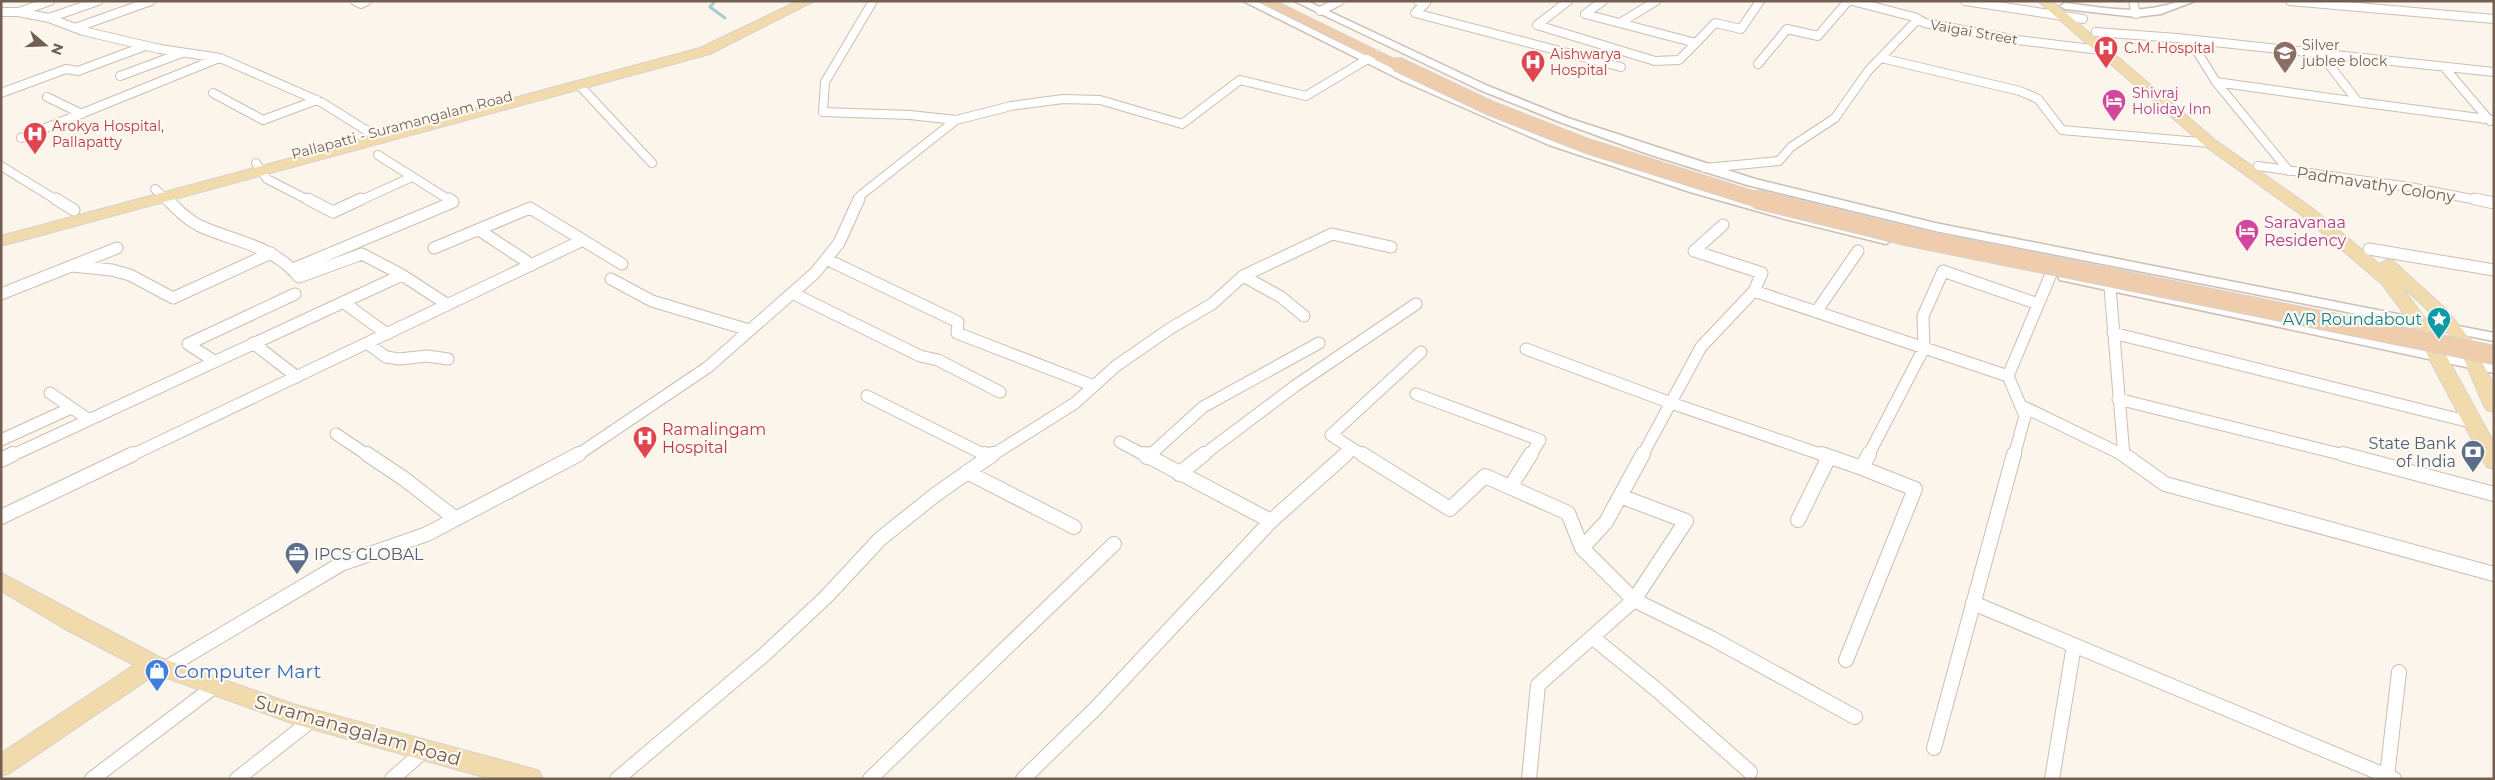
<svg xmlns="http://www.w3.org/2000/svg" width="2495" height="780" font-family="Montserrat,sans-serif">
<rect width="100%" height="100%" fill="#fbf5ec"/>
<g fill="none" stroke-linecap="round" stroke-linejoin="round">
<path stroke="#a9cbd3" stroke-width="3" d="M715,1L710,7L725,18"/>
<defs>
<path id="minor-far2" d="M355,1L361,4L367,1
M873,1L825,82L823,112L910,115L956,120
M1418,1L1426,3L1415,13L1621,67
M1852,1L1914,17L1925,23L2017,40L2100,50
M1965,1L2083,19
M2133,1L2136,14
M2290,1L2494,19
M1320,11L1340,1
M1,12H18L49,18L83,31L160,49L220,58L321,102L369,132
M19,12L50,1
M49,18L98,1
M1620,23L1656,1
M1537,25L1655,61L1679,60L1696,43L1585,14L1603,1
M1537,25L1568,1
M75,28L151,1
M2096,32L2177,38L2494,72
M2190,40L2216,82L2289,171
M1696,43L1715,23L1741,29L1760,1
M2320,53L2358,102L2494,120
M1881,58L2020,91L2038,99L2062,130L2210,143
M1758,64L1787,29L1818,36L1848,1
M2444,67L2490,121
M120,76L182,53
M2216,82L2358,102
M581,87L652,163
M1,93L66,69L78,71L145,46
M213,93L263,120L317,100
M47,97L82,114
M21,138L219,58
M378,155L451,201
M256,163L267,179L310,201
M1,166L58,201
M2258,166L2410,187L2482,201
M1705,168L1779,161L1791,147L1835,118L1868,71L1918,19
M155,189L168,201
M359,201L412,177
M858,201L861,195L956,120L1011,106L1063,99L1100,100L1182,124L1240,80L1306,96L1376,54"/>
<path id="minor-far1" d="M56,199L74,210
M167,199C177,209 187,220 200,226C235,242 273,245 299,277L362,254L402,275
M308,199L333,212L361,199
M449,199L453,202
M2475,199L2494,203
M1723,225L1694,251L1762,273L1754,291
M479,230L532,265
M434,248L530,208L622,264
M2369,249L2494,270
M826,259L958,322L957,333L1094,386
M72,266L112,270L130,275L173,298L271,253
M293,269L453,202
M1243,276L1281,297L1304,316
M611,279L652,301L749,330
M2110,287L2124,456
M792,293L920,356L938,360L1000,392
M1,294L117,248
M343,302L387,334
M1816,312L1858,251
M2113,333L2470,422
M253,343L297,377
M367,343L386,357L399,359L427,356L448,359
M1526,349L1671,403L1826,456
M214,361L188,344L295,294
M50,393L88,419
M1416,394L1540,440L1530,456
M867,396L987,456
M2118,399L2348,456
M2020,405L2123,455
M336,434L369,456
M1,440L71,408
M1120,442L1146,456
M11,456L402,275L448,305
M130,456L581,241
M576,456L708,367L815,273L839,243L859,199
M991,456L1075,403L1116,366L1171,328L1212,304L1243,276L1332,234L1391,247
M1149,456L1203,407L1319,343
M1202,456L1295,386L1416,304
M1345,456L1352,449
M1364,456L1331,435L1421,352
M1642,456L1701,347L1754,291L2008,376
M1868,456L1924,348L1923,316L1943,271L2038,304
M2014,456L2025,416L2008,376L2051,274"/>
<path id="minor" d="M367,454L403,478L456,519
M985,454L990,457
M1144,454L1271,521
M1362,454L1450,509L1485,476L1568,513L1582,548L1634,600L1538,685L1529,779
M1822,454L1862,468L1869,454
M2123,454L2165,484L2494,574
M2343,454L2494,494
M1147,457L1150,454
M1,460L13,454
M967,472L1074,527
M1179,474L1204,454
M1510,487L1531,454
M1620,496L1686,521L1634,600L1713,639L1855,717
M1,517L133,454
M1798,520L1829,457
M1582,548L1606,522L1643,454
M1973,603L2394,779
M1592,637L1657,690L1750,772
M1846,660L1915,489L1862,468
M166,668L341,564L427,534L579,454
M1934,748L2014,454
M2387,776L2399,672
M92,779L215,686
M237,779L313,719
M392,779L425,750
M617,779L765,654L826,597L880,539L935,495L993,454
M870,779L1114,544
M1023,779L1095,709L1271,521L1346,454
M2052,779L2074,645"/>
<path id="tertiary" d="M1243,1H1256C1355,50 1454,101 1558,140C1667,181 1778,209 1891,237L1892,240L1886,244L1785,219L1690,192L1549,145L1405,82Z
M1294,1H1307L1488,86L1568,118L1755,179L1935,223L2494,333V341L1935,231L1747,185L1648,154L1560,122L1480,90Z
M2180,1H2195L2161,14L2136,17L2065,9L2060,6L2065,3C2109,8 2136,16 2180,1Z
M2065,273L2494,364V373L2060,280L2058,277Z"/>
<path id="primary" d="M798,1H814L710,54L1,246V236L700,48Z
M2038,1H2052L2215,140L2312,208L2379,264L2387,260L2393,261L2446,309L2470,339L2494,385V412L2487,410L2484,406C2474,384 2466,360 2453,339C2439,319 2420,302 2401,286L2427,321L2494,443V469L2487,467L2484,462L2410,322L2382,284L2300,214L2205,146Z
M1,573L161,658L296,705L530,768L539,771L543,779H491L294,724L156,674L10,773L1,776V753L134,665L65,629L1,591Z"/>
<path id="trunk" d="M1259,1H1275L1404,64L1397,68L1392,67Z"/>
</defs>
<use href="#minor-far2" stroke="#ccbeb2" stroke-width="10"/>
<use href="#minor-far1" stroke="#ccbeb2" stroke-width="13"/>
<use href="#minor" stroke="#ccbeb2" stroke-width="16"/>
<use href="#tertiary" stroke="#ccbeb2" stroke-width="3"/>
<use href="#primary" stroke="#d8d2ce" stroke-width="2"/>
<use href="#trunk" stroke="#d8d2ce" stroke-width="2"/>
<use href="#minor-far2" stroke="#fff" stroke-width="8"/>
<use href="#minor-far1" stroke="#fff" stroke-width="11"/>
<use href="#minor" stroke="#fff" stroke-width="14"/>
<use href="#tertiary" fill="#fff" fill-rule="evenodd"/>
<use href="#primary" fill="#f1daac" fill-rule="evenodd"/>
<use href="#trunk" fill="#efccab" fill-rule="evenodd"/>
<defs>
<path id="trunk-bridge-far1" d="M1397,64L1490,108L1587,146L1761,201"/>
<path id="trunk-bridge" d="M1756,199L1910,237L2494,355"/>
</defs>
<use href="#trunk-bridge-far1" stroke="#d8d2ce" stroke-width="16" stroke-linecap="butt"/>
<use href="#trunk-bridge" stroke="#d8d2ce" stroke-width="20" stroke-linecap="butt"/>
<use href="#trunk-bridge-far1" stroke="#efccab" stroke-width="14"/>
<use href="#trunk-bridge" stroke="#efccab" stroke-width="18"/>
</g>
<defs>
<symbol id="hospital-pin" viewBox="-11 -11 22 30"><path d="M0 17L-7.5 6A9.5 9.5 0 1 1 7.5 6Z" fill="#e0444e" stroke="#fdf9f2"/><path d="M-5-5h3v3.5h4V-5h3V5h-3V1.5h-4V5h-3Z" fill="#fff"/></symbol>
<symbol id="university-pin" viewBox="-11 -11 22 30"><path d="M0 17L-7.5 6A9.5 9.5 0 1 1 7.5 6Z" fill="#8d6e63" stroke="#fdf9f2"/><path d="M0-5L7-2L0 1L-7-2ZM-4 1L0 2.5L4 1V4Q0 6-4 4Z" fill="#fff"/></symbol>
<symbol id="hotel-pin" viewBox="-11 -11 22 30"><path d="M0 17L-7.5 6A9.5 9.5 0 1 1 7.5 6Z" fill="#d1479c" stroke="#fdf9f2"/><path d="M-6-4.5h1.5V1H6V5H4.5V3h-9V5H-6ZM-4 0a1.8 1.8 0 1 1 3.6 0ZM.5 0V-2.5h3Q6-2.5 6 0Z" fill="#fff"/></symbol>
<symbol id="sight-pin" viewBox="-11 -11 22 30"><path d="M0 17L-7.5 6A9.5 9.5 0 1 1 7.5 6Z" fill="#0f9aa8" stroke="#fdf9f2"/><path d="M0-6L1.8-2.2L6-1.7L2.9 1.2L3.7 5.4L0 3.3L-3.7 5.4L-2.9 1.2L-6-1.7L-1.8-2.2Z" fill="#fff"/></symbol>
<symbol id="bank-pin" viewBox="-11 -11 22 30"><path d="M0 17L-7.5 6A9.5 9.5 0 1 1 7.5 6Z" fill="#5c6f8a" stroke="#fdf9f2"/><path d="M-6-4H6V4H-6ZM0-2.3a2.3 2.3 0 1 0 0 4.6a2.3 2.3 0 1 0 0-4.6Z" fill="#fff"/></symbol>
<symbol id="office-pin" viewBox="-11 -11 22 30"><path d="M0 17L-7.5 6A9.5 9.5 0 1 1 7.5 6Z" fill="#5c6f8a" stroke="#fdf9f2"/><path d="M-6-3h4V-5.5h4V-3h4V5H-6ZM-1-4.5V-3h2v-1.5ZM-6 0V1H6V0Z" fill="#fff"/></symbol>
<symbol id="shop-pin" viewBox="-11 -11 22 30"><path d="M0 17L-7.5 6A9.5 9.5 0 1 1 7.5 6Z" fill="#3f7fe0" stroke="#fdf9f2"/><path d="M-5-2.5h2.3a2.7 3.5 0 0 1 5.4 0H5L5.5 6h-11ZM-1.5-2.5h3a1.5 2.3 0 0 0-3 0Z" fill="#fff"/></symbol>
</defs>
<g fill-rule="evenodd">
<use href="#hospital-pin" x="2092" y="34" width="28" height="38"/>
<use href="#university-pin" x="2271" y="39" width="28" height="38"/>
<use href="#hospital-pin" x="1519" y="48" width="28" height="38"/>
<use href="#hotel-pin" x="2100" y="87" width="28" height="38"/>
<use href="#hospital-pin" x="21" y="120" width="28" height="38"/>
<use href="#hotel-pin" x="2233" y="217" width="28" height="38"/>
<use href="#sight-pin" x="2425" y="305" width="28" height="38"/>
<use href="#hospital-pin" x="631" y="424" width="28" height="38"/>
<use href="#bank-pin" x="2459" y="438" width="28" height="38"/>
<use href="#office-pin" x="283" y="540" width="28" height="38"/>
<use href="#shop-pin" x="143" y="657" width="28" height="38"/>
</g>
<g text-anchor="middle" stroke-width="4.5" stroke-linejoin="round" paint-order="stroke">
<g font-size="14" fill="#735f51" stroke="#fdf9f2">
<text transform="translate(1974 32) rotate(10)" y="5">Vaigai Street</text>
<text transform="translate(402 125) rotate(-15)" y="5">Pallapatti - Suramangalam Road</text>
</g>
<g font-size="14" fill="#785e54" stroke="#fdf9f2" text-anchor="start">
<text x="2302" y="50">Silver<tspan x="2302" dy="16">jublee block</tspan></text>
</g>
<g font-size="14" fill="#be3a42" stroke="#fdf9f2" text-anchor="start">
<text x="2124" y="53">C.M. Hospital</text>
<text x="1550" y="59">Aishwarya<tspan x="1550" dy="16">Hospital</tspan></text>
<text x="52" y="131">Arokya Hospital,<tspan x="52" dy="16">Pallapatty</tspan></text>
</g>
<g font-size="14" fill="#b23c85" stroke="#fdf9f2" text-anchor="start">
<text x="2132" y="98">Shivraj<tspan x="2132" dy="16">Holiday Inn</tspan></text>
</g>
<g font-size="16" fill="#735f51" stroke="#fdf9f2">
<text transform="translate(2376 184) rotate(9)" y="6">Padmavathy Colony</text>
</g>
<g font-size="16" fill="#b23c85" stroke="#fdf9f2" text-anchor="start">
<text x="2264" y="228">Saravanaa<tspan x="2264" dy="18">Residency</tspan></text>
</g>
<g font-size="16" fill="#0d838f" stroke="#fdf9f2" text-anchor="end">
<text x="2422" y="325">AVR Roundabout</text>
</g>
<g font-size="16" fill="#be3a42" stroke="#fdf9f2" text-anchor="start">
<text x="662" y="435">Ramalingam<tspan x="662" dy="18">Hospital</tspan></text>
</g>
<g font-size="16" fill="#4e5e75" stroke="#fdf9f2" text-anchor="end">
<text x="2456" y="449">State Bank<tspan x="2456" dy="18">of India</tspan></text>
<text x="314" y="560" text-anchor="start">IPCS GLOBAL</text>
</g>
<g font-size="19" fill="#366cbe" stroke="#fdf9f2" text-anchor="start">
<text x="174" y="678">Computer Mart</text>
</g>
<g font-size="19" fill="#735f51" stroke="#fdf9f2">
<text transform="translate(358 730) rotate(16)" y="7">Suramanagalam Road</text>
</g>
</g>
<rect width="2495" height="780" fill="none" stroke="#735f51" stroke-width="5"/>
<g transform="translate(45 45) rotate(109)" stroke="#fdf9f2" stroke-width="4" paint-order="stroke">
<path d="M0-4L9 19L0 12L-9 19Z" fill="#735f51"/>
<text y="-8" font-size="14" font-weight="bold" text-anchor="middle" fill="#735f51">N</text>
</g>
</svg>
